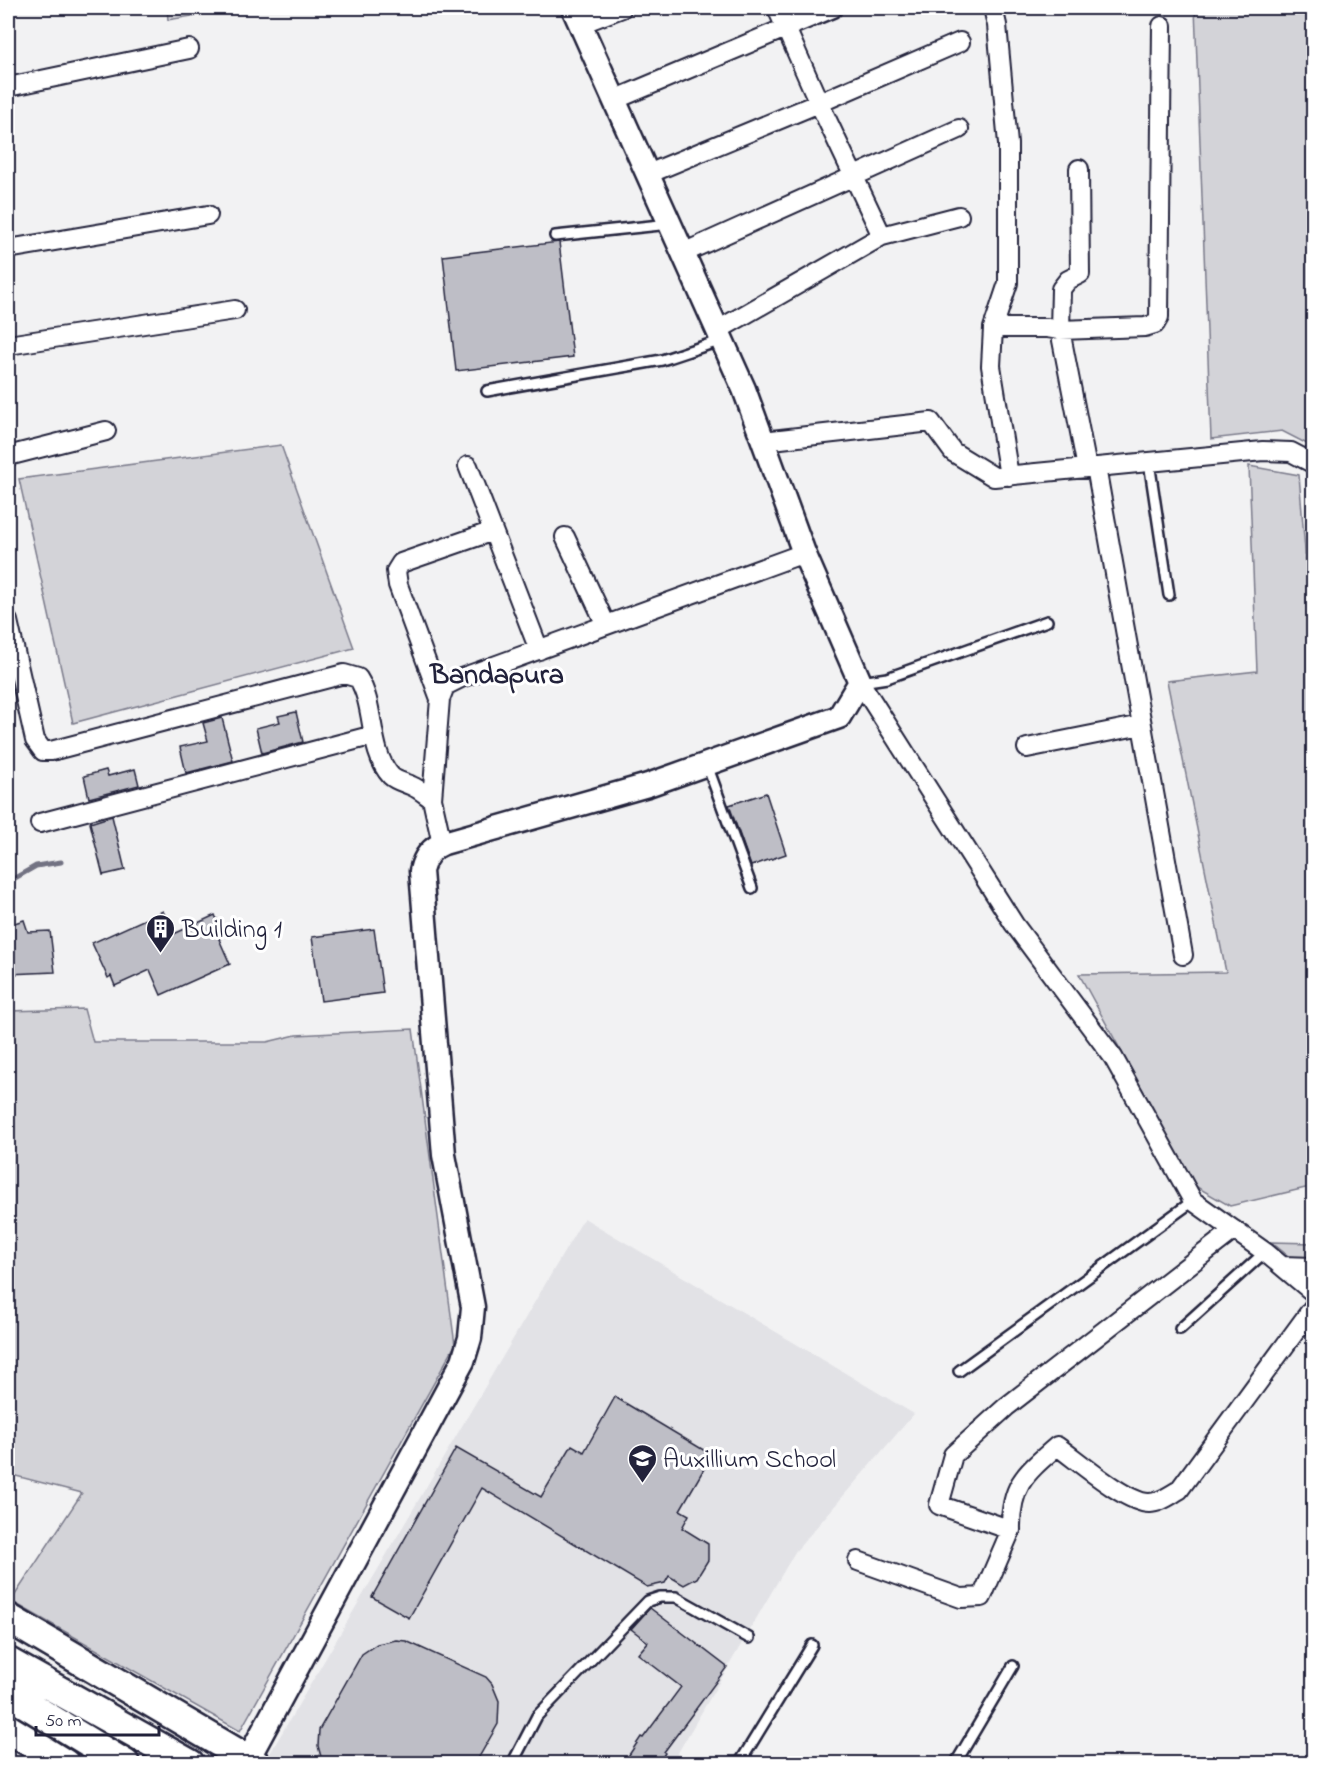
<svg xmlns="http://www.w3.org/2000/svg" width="1321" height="1771" font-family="'Indie Flower',sans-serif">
<rect width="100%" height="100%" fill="#f2f2f3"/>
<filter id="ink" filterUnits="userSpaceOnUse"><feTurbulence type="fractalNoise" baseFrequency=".0167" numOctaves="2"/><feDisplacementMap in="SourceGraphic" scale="12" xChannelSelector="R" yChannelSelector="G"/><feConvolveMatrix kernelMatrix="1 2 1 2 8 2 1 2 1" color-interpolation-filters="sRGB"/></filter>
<g filter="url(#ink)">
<path fill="#e2e2e6" d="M584,1218L914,1414L795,1552L672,1763L283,1764L269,1755Z"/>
<path fill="#d3d3d8" stroke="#7a7a8a" stroke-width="1.5" d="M167,8H241L168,20Z
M1195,8H1313V447L1282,431L1211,439Z
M281,445L354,648L73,723L19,479Z
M1249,466L1299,475L1314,664V1186L1230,1206L1195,1186L1079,974L1226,972L1167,681L1257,671Z
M84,1009L93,1042H267L296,1035L413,1029L455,1345L240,1731L11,1601L82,1493L8,1474V1011Z
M1271,1242L1313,1243V1276Z"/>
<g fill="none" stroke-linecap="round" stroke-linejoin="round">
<path stroke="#727282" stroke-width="5" d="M8,882L36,866L61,862"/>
</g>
<path fill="#bebec6" stroke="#22223b" stroke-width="1.5" d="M559,242L573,357L456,371L443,256Z
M296,712L303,742L262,753L256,728L280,722L278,716Z
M222,718L233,761L186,773L180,747L208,741L203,723Z
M135,769L139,785L89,798L84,776L106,770L108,776Z
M766,793L786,854L751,866L729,805Z
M112,816L125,870L103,875L90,823Z
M163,911L174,934L215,915L224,936L219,939L230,964L161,995L150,970L115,986L111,976L108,978L92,943Z
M24,920L28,932L50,931L55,972L8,974V925Z
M374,929L383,993L321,1001L312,937Z
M615,1397L712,1455L680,1510L689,1515L682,1528L708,1544V1560L697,1578L684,1585L669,1576L665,1583L647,1587L482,1488L409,1618L372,1597L456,1448L541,1497L572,1445L584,1452Z
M650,1608L727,1667L664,1752L665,1753L658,1764H623L641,1737L643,1738L681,1687L638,1654L648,1642L631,1629Z
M396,1640L406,1641L486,1677L492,1684L499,1701L498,1724L475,1764H323L318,1746L319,1730L362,1654L377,1644Z"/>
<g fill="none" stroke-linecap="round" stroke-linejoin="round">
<defs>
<path id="service" d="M555,236L670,224
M487,391L662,360L722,340
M1149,462L1169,595
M861,682L887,678L1047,621
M707,765L752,888
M1180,1329L1265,1252
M959,1371L1193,1201
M512,1764L537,1716L648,1601L660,1597H676L749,1638
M739,1764L812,1645
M955,1764L1013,1666"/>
<path id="minor" d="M777,8L819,103L882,236
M993,8L997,25L1008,144V283L993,328L991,366L1009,476
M580,24L622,8
M8,87L189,49
M614,100L833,8
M1079,169L1080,274L1068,280L1061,289L1060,330L1087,468
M648,174L819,103L960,42
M8,249L208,215
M683,253L959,129
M993,328H1047L1060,330L1145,327L1155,324L1159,317L1162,26
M718,330L882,236L959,216
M8,345L235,310
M763,441L931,422L953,452L994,477L1263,451L1291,452L1314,464
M8,456L106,431
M468,466L539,650
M1096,467L1183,955
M565,537L606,625
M8,621L35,740L43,751H51L344,674L358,678C376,706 368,751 391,776C396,781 406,783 412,786C419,789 426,795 432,799L442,844
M860,682L1014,924L1113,1057L1193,1201L1265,1252L1314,1293
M440,699L398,585L396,571L401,563L493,531
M1027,748L1142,725
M432,799L440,699L445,686L461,678L804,553
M40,823L374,735
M1282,1266L1314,1267
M1011,1530C1010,1485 1025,1474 1057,1446C1077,1460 1126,1503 1149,1503C1160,1503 1170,1495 1179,1490L1314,1306
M858,1561L961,1598L982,1597L1011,1530L939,1505L953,1455L1006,1407L1234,1230"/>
<path id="tertiary" d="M248,1759L463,1361L470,1338L473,1307L444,1155L421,871C424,857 431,848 444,843L648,785L839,717L860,682L804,553L744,389L573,8"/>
<path id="primary" d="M8,1618L256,1764
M8,1729L65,1764"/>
<path id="trunk" d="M8,1662L190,1764
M8,1693L125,1764"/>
</defs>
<use href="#service" stroke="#22223b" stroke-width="14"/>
<use href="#minor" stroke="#22223b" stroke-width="22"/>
<use href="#tertiary" stroke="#22223b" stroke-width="27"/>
<use href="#primary" stroke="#22223b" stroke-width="33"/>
<use href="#trunk" stroke="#22223b" stroke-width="33"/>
<use href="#service" stroke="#fff" stroke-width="9"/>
<use href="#minor" stroke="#fff" stroke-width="18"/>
<use href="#tertiary" stroke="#fff" stroke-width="22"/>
<use href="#primary" stroke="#fff" stroke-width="28"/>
<use href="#trunk" stroke="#fff" stroke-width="28"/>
</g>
</g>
<defs>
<symbol id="building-pin" viewBox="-11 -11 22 30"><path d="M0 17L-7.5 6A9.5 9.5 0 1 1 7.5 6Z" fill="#22223b" stroke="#fff"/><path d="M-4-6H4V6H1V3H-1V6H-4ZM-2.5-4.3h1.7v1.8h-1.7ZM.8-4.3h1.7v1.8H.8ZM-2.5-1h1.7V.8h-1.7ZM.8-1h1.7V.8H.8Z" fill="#fff"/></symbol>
<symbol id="school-pin" viewBox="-11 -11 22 30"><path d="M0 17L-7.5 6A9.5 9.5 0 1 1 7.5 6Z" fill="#22223b" stroke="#fff"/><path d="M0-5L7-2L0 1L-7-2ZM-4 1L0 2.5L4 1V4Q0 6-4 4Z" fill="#fff"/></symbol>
</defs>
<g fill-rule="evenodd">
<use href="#building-pin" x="144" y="912" width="33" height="45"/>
<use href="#school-pin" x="626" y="1442" width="33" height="45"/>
</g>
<g text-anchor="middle" stroke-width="6" stroke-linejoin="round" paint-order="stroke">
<g font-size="26" fill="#22223b" stroke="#fff" text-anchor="start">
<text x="182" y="937">Building 1</text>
<text x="663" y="1467">Auxillium School</text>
</g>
<g font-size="28" font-weight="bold" fill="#22223b" stroke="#fff">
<text x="497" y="683">Bandapura</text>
</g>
</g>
<rect width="1321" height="1771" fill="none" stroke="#fff" stroke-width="30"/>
<rect x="15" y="15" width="1291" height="1741" fill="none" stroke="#22223b" stroke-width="2" filter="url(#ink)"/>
<path d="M36 1726v9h123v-9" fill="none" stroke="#22223b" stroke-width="3"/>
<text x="45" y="1726" font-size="18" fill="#22223b" stroke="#ffffff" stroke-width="4.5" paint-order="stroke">50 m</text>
</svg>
